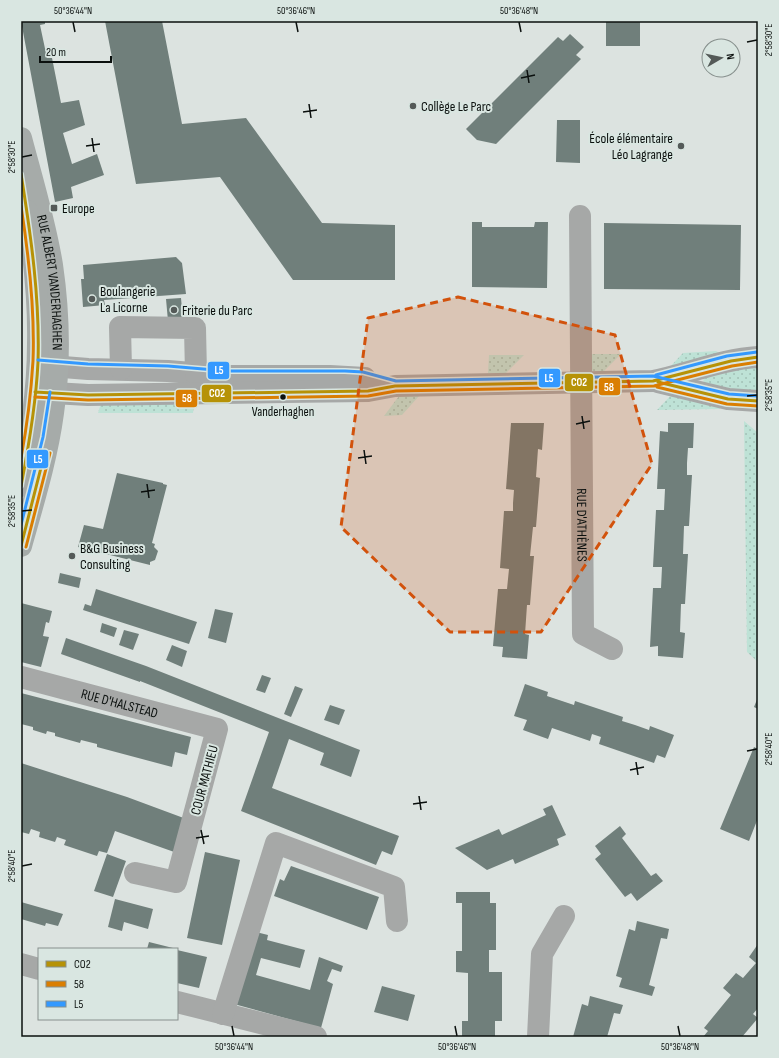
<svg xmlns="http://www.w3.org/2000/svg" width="779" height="1058" font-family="'Sofia Sans Condensed',sans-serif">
<defs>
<pattern id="grass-dots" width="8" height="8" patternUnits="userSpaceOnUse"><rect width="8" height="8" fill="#bee2d6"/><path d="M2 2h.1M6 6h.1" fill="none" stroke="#a2c1b6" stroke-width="1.8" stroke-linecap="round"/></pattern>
</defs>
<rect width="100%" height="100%" fill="#dce3e0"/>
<path fill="url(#grass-dots)" d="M716,351L723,355L668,369L683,353Z
M588,354H621L604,371H589Z
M489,355H524L506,373H488Z
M758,364V393L704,384L703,377Z
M673,393L721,403L720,409L657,410Z
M399,396H419L402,415L384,416Z
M195,397L193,413H98L101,403Z
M744,421L758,433V662L747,652Z"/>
<path fill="#707f7b" d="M21,21H45V24L40,25L47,58H52L61,103L79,100L85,125L63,133L72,164L97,154L104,175L71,187L73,198L55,202Z
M105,21H162L182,124L246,118L322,223L395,225V280H293L220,177L136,184Z
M606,21H640V46H606Z
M570,34L584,47L576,55L581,59L496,144L477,140L466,129L558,37L563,41Z
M557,120H580V163L556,162Z
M472,222H482V227H534L535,222H548L547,288L472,287Z
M604,223L741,225L740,290L604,289Z
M176,257L182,263L186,294L104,300L105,305L83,307L81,279H84L83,265Z
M181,298L183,320L168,321L166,299Z
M511,423H544L542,450L538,449L536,477L540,478L536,527H533L530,556H534L530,605H527L525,634L529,635L527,659L502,657L503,647L493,646L498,589H507L509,569L500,568L504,511H513V503L514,490L506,489Z
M668,423H694L693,448H688L687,463V475H692L689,526H684L683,554H688L685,604H681L680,632L685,633L683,658L658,656V646L650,647L653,588H661L662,567H653L656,510H664L665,489H657L660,431L668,432Z
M117,473L163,483V484L167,485L152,543L155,544L154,547L158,551L155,560L150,562V565L78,547L84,525L103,529Z
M60,573L81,578L79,588L58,583Z
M96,589L197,622L189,644L83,610L85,604L91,606Z
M21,603L52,611L49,623L46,622L43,636L49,637L41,667L21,662Z
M215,609L233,613L226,643L208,638Z
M102,623L117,628L114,637L100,632Z
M124,630L139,634L133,650L119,645Z
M66,638L146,666L360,750L351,777L320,765L324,753L289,739L272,788L399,836L392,855L382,851L376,865L241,811L269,732L140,681V682L61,654Z
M172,645L187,651L182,667L166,660Z
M262,675L271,678L265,693L256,690Z
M525,684L548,692L547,696L574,705L575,701L623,717L622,721L635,725L649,730L650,726L674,735L665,758L657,755L654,763L599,744L601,737L592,734L590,741L552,728L548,739L523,730L527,720L514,716Z
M295,686L303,689L291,717L284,714Z
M21,693L191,737L187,755L175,752L172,767L97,747V744L81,740L80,743L55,736V733L47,731L46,734L33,730V727L21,724Z
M758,697V709L754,707Z
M330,705L345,710L339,725L324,720Z
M754,747L758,749V818L749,841L720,829Z
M21,763L127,797L189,820L177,853L115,831L107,853L99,851L97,856L64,845L66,840L57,837L55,842L39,837L40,832L31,829L29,834L21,832Z
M552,805L566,835L557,839L559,845L515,864L513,859L487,870L455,848L499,829L502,835L546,815L543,809Z
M620,826L626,834L622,838L651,876L656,873L663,881L637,901L631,893L625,897L595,859L601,854L595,846Z
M205,852L240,860L222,945L187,938Z
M107,854L126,861L113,897L94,891Z
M291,866L379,897L367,930L274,896L280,879L284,881Z
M456,892H490V903H496V950H489V972H502V1021H495V1037H462V1021H468V973L456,972V951H462V903H456Z
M115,899L153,909L148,929L124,922L122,931L108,927Z
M21,902L63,914L58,926L46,923L45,926L21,919Z
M637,921L669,929L667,939L661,938L655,962L649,985L655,987L652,996L619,987L622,978L616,976L629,929L635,931Z
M256,932L268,935L267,940L305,950L300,968L261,958L256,975L310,990L319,957L343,966L341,972L332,969L327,981L333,984L321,1028L234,1004Z
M149,942L173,948V949H147Z
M758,944V1008L753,1014L758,1018L742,1037H703L708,1031L704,1028L731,995L723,988L736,973L743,978L756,963L749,957Z
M177,950L207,957L199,988L177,983Z
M382,986L415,995L408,1021L374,1012Z
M590,996L623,1005L620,1014L614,1013L607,1037H573L582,1004L588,1006Z"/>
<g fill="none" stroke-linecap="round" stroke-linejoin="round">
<g stroke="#a6a8a7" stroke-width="22">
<path id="s1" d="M580,216L583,634L612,649"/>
<path d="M38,365L88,369L168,371L227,376H330L365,378"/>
<path d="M121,369L120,327L195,328L196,374"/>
<path d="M658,382L728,399L758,401"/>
<path d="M36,392L88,395L284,392L368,391L395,386L653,381C688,374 722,359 758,357"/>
<path id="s2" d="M21,677L217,729L176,882L135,873"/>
<path d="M21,964L39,969"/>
<path d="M177,1002L316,1037"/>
<path d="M223,1014L276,843L394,887L397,921"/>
<path d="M538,1037L542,954L564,916"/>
</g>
<g stroke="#a6aba9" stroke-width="22">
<path id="s3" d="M21,138C32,180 45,222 52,265C59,313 60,365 53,413C47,458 33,503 21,546"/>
<path d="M21,486C30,439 38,392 38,344C39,299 34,255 27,211"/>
</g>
<defs>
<path id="bus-1" d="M21,174C31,236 40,299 38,362C36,404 29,445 21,486
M658,382L728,399L758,401
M35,392L88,395L368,391L395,386L653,381L731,361L758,357
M21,546L45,452"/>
<path id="bus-2" d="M21,206C29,257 35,309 33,361C31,394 27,426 21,458
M657,387L727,404L758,406
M35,397L88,400L368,396L396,391L654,386L732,366L758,362
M26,547L50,453"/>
<path id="bus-3" d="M38,360L88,364L168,366L227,371H345L363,372L396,381L653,376L729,394L758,396
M656,375L727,356L757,352
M21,525L43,437L50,392"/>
</defs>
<use href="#bus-1" stroke="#d9e6e1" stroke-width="6"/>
<use href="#bus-2" stroke="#d9e6e1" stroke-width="6"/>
<use href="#bus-3" stroke="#d9e6e1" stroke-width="6"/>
<use href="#bus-1" stroke="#b69207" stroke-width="3"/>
<use href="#bus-2" stroke="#da7e02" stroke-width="3"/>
<use href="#bus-3" stroke="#39f" stroke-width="3"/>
</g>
<path fill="#d2520c" fill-opacity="0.2" stroke="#d2520c" stroke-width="3" stroke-dasharray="8 5" stroke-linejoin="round" d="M458,297L615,335L652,464L541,632H450L341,527L368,318Z"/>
<path fill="none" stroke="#0b100e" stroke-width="1.5" d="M73,22L75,32M296,22L298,32M519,22L521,32M747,42L757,40M527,70L529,83M521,78L535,75M309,104L311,118M303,112L317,110M92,138L94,152M86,146L100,144M22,157L32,155M747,396L757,395M582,416L584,429M576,424L590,421M364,450L366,464M358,458L372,456M147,484L149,498M141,492L155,490M22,511L32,510M747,751L757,749M636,762L638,775M630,770L644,767M419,796L421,810M413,804L427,802M201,830L204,844M196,838L209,836M22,866L32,864M232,1026L234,1036M455,1026L457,1036M678,1026L680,1036"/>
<g fill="#545a58" stroke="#d9e6e1" stroke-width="1.5">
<circle cx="413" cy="106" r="4"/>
<circle cx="681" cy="146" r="4"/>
<rect x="50" y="204" width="8" height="8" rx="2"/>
<circle cx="92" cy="299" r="4"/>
<circle cx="174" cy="310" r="4"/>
<circle cx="72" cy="556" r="4"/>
</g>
<circle fill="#0b100e" stroke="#d9e6e1" stroke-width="1.5" cx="283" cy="397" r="3.5"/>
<g text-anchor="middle" stroke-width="4" stroke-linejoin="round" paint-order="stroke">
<g font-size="13" fill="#0b100e" stroke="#d9e6e1">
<text x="283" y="416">Vanderhaghen</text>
</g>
<g font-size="14" fill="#0b100e" stroke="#d9e6e1" text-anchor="start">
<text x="421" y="111">Collège Le Parc</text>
<text x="673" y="143" text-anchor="end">École élémentaire<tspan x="673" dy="16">Léo Lagrange</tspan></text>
<text x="62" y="213">Europe</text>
<text x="100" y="296">Boulangerie<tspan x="100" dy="16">La Licorne</tspan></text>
<text x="182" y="315">Friterie du Parc</text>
<text x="80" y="553">B&amp;G Business<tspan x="80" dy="16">Consulting</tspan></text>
</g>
<g font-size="14" fill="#0b100e" stroke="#d9e6e1">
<text dy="5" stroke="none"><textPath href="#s3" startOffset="148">RUE ALBERT VANDERHAGHEN</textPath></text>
<text dy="5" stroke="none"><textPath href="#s1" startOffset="309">RUE D'ATHÈNES</textPath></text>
<text dy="5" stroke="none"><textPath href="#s2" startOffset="102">RUE D'HALSTEAD</textPath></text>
<text transform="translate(204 780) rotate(-75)" y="5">COUR MATHIEU</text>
</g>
</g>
<g stroke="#d9e6e1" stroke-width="1.5">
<rect x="207" y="361" width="23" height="19" rx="4" fill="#39f"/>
<rect x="538" y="368" width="23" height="20" rx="4" fill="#39f"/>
<rect x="564" y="373" width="30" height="19" rx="4" fill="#b69207"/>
<rect x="598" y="377" width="23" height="19" rx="4" fill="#da7e02"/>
<rect x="201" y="384" width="31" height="19" rx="4" fill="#b69207"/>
<rect x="175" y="389" width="23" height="19" rx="4" fill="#da7e02"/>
<rect x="26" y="449" width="23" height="20" rx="4" fill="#39f"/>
</g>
<g font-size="11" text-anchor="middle" font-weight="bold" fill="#fff">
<text x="219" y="374">L5</text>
<text x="549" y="382">L5</text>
<text x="579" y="386">CO2</text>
<text x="609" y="391">58</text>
<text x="217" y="397">CO2</text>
<text x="187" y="402">58</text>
<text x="38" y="463">L5</text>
</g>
<rect width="779" height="1058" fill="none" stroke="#d9e6e1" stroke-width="44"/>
<rect x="38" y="948" width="140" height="72" fill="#d9e6e1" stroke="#87908d"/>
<rect x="46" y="961" width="20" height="6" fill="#b69207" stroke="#87908d"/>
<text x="74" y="968" font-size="12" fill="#0b100e">CO2</text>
<rect x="46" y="981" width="20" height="6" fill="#da7e02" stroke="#87908d"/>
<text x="74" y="988" font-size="12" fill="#0b100e">58</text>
<rect x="46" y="1001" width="20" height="6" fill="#3399ff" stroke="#87908d"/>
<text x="74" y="1008" font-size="12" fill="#0b100e">L5</text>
<g transform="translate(721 58) rotate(81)"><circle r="19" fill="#d9e6e1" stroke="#87908d"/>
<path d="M0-3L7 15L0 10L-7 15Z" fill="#545a58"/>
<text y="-6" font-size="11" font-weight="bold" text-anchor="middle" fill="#0b100e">N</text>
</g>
<path d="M40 56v6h71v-6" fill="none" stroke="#0b100e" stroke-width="2"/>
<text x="46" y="56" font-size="12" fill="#0b100e" stroke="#d9e6e1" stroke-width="3" paint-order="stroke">20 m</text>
<rect x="22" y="22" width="735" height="1014" fill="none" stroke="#0b100e" stroke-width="1.5"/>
<g font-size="10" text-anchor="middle" fill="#0b100e">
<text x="73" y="14">50°36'44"N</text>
<text x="296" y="14">50°36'46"N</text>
<text x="519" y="14">50°36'48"N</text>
<text transform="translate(768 40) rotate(-90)" y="4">2°58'30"E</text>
<text transform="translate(11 157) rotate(-90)" y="4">2°58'30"E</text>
<text transform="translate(768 395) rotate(-90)" y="4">2°58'35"E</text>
<text transform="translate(11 511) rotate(-90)" y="4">2°58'35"E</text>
<text transform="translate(768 749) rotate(-90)" y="4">2°58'40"E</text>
<text transform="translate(11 866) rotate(-90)" y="4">2°58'40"E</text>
<text x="234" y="1050">50°36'44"N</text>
<text x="457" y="1050">50°36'46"N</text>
<text x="680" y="1050">50°36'48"N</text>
</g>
</svg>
